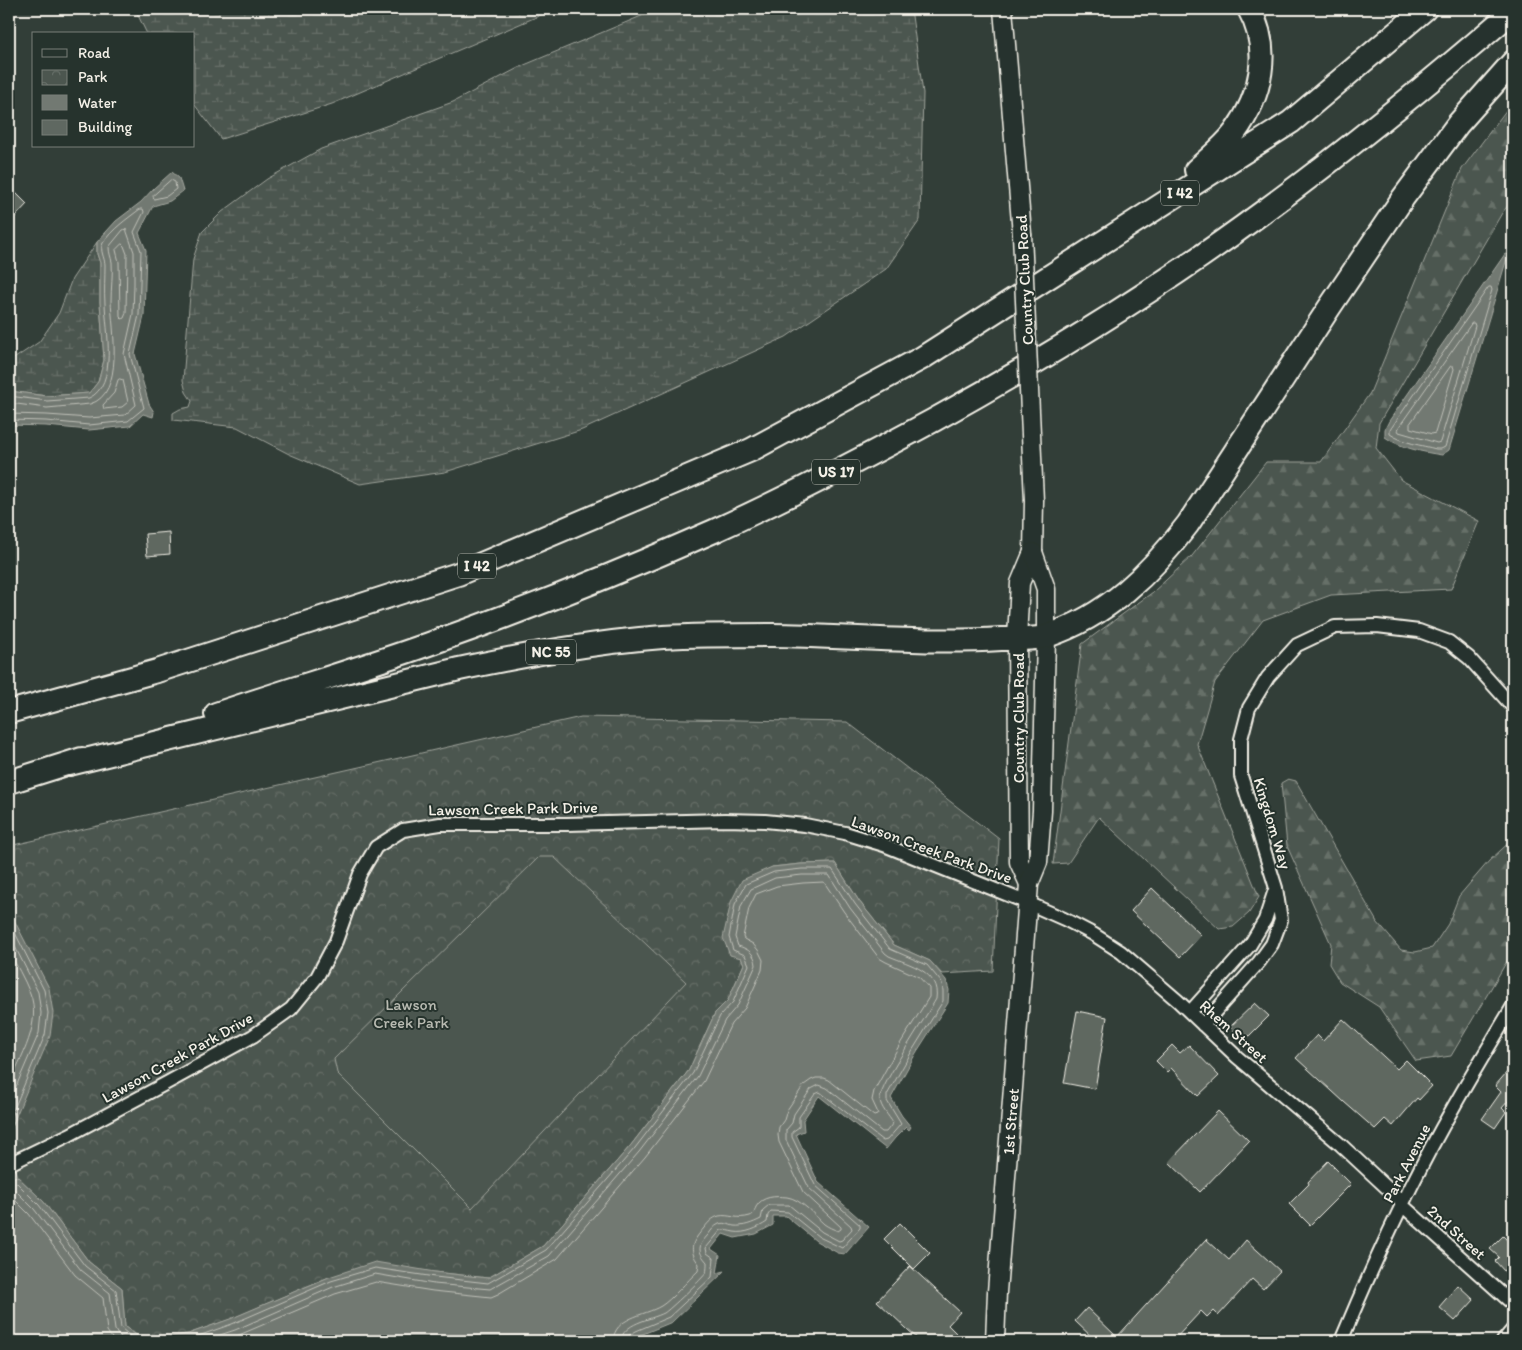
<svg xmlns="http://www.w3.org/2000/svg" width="1522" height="1350" font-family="Itim,sans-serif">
<defs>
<pattern id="forest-firs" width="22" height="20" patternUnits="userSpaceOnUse" patternTransform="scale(1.25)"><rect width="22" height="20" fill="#4c564f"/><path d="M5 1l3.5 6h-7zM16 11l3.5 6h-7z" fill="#666f68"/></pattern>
<pattern id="wetland-marsh" width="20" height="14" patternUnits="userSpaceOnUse" patternTransform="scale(1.25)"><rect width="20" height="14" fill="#4c564f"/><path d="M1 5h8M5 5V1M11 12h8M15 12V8" fill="none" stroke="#666f68"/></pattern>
<pattern id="park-crowns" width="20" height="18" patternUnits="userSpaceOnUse" patternTransform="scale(1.25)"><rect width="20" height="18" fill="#4c564f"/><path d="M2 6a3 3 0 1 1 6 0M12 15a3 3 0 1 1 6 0" fill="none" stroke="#666f68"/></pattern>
</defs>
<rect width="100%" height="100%" fill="#323e38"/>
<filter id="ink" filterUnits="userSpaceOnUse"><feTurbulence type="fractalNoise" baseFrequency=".02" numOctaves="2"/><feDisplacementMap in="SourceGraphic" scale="10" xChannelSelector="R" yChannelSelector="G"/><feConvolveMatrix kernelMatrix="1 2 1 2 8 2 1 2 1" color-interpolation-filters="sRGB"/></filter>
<g filter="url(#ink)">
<path fill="url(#forest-firs)" stroke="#a0a49c" d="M1513,101V199L1502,213L1379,423L1376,448L1401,480L1479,521L1451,589L1331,595L1263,620L1215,682L1197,744L1259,897L1249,913L1233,927L1219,929L1099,817L1068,863L1053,864L1082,644L1153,592L1192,556L1266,462H1321L1370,393L1462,169Z
M1288,779L1296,781L1377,922L1401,950L1415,952L1432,948L1448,924L1459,896L1489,861L1513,839V951L1451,1056L1416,1061L1379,1007L1340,982L1329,964L1331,944L1287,846L1281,783Z"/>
<path fill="url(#wetland-marsh)" stroke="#a0a49c" d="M135,9H555L332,104L221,139L194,104V34H147Z
M658,9H911L923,93L920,220L886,269L786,337L582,430L445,472L360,484L289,454L237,427L173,420V413L180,409L190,407L192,401L186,392L183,380L193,259L202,232L222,212L267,179L321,149L453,102L522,66Z
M97,242V254L100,263V302L104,360L98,382L89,393L47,396L9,391V362L39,342L59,313L72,279Z"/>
<path fill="url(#park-crowns)" stroke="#a0a49c" d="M581,717L847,722L999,839L993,971L942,974L930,961L894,945L859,901L835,863L801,864L772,867L741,958L744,964L728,1000L715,1013L689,1070L631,1145L543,1246L488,1278L435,1272L329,1277L231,1319L188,1334L174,1336L162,1341H145L125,1327L122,1288L89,1262L43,1201L17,1176L9,1154V1136L16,1116L12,916L9,906V846Z"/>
<path fill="#4c564f" stroke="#a0a49c" d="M539,857H554L686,982L472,1208L337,1073L334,1059Z"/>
<path fill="#727972" stroke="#a6a9a1" d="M172,172L179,178L183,191L170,201L153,206L139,233L146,250L144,316L135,354L149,404L154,412L153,417L143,414L130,426L89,430L46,426L9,425V391L47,396L89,393L98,382L104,360L100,302V263L97,254V242L116,221L141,202L154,188Z
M1505,254L1508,255L1449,450L1442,455C1423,452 1400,448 1385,437V429L1389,421Z
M835,863L859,901L894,945L930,961L946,980L949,990L948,1003L916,1053L891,1098L902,1116L911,1127L909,1130L906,1127L895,1138L886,1149L819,1096L803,1120L804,1131L796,1134L818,1182L869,1227L845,1254L838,1253L816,1241L786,1216H773V1225L756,1234L735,1238L723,1234L711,1249L720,1255L717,1273L725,1271L672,1322L638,1336L629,1341H162L174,1336L188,1334L230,1319L329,1277L375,1262L435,1272L488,1278L543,1246L631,1145L689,1070L715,1013L728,1000L744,964L741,958L730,955L723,938L731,902L742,880L772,867L801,864Z
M9,906L12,916L49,988L53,1013L50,1036L16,1116L9,1136Z
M17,1176L43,1201L89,1262L122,1288L125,1327L145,1341H9V1179Z"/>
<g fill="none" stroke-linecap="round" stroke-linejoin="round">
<path stroke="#c0c1b9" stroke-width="1" d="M171,180L175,182L176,189L167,196L154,199L153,196Z
M122,244L124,246L127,254L126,313L124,318L122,319L120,317L119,262L116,250Z
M1489,287H1491L1492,290L1445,447L1441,449H1436C1421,445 1403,443 1390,434V430L1394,424Z
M1472,323H1474L1475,326L1440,442L1437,443L1399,432L1398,430L1399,427Z
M1451,366H1453L1454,369L1435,433L1432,434L1410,428V424Z
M120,379L123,380L128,402L122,407L104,409L103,405L114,393L118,380Z
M9,396L47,401L89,398C118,385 106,329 105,304C104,291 105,278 105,265C105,258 99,250 103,243C112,229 127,219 140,209H143L144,212L134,232L141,251L139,315L130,354L144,408L128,421L89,425L46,421L9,420
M9,403L47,408L90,404C125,394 112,328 111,301C111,288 113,275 112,262C111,257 109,253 109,247L123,230L126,229L134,252V284L133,314L124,354L136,405L125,415L89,418L47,415L9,414
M9,921L44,990L48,1013L45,1035L9,1121
M9,935L38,992L41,1013L39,1033L9,1103
M9,951C16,965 24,978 30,993C42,1023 21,1057 9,1084
M9,1184L17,1183L39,1205L85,1266L116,1290L121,1328L136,1341
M9,1190H15L34,1209L81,1270L110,1293L115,1330L118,1335L126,1341
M9,1197L13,1198L29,1214L75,1275L103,1298L107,1331L114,1341
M174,1341L190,1339L232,1324L331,1281L375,1268L435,1277L488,1283L546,1250L635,1148L693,1073L720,1016L733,1002L749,965L745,955L733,950L729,937L735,904L746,884L774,872L802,869H832L855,904L890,949L927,965L942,983L943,991V1001L912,1051L887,1095V1101L901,1124L887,1140L883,1141L820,1092L815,1094L799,1117V1127L792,1132V1137L815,1185L860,1225V1228L842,1248L819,1237L788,1212L771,1211L768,1215L767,1222C758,1228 745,1234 734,1232C729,1231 726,1230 721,1230L706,1248L707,1253L714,1258L712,1277L669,1317L636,1331L628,1336L627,1341
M202,1341L235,1330L333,1287L375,1274L434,1284L490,1289L549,1256L639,1152L698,1076L725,1020L738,1005L756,965C755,954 749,949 738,946L735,937L741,906L751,889L775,878L802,875H829L850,908L885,953L889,956C910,965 940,971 936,999C928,1014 879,1087 880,1099C880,1107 889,1116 893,1123L886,1132H882L827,1088L819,1085L811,1089L794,1114L792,1123L786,1130V1140L809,1188L851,1226L852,1229L842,1240L839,1241L822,1232L789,1205H769L763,1210L761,1219C753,1223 743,1227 734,1226C729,1225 725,1222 719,1224C714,1226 711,1231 708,1235C698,1246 697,1251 707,1262C707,1265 707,1270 706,1273C704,1277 668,1311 664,1313C650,1320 622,1323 621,1341
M225,1341L335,1294L376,1282L433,1291L491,1297L498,1294L557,1259L645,1157L704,1081L731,1024L745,1008L762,970L763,960L758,950L753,944L744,939L743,937L749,908L756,894L777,886L803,883L824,882L844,912L879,958L886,962L919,977L929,988V997L900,1044L874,1091L872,1100L878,1113L877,1115L874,1116L829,1080L824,1078H816L811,1080L804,1085L787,1110L784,1120L779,1127L778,1135L779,1142L803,1192L841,1227V1229L838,1231C833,1229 828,1227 824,1224C814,1215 801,1199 787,1197C775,1196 762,1196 756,1207C754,1212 755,1214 750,1216C737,1220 729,1214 719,1216C712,1218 709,1222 704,1228C693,1241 687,1249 699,1264L698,1271C688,1280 671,1300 661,1306C644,1316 614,1317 613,1341"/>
</g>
<path fill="#5f6861" stroke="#f4f1e8" d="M9,186L27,204L15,217L9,211Z
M169,532L170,554L147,556L145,534Z
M1152,888L1201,935L1180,957L1131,911Z
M1255,1003L1269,1016L1244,1041L1230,1027Z
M1077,1011L1107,1017L1095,1089L1064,1083Z
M1343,1019L1397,1069L1406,1060L1432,1086L1419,1100L1417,1098L1393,1126L1385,1119L1375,1129L1344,1102L1296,1058L1317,1035L1323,1041Z
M1172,1045L1180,1053L1189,1045L1219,1076L1198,1096L1171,1068L1167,1072L1156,1061Z
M1513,1065V1102L1510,1099L1502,1108L1506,1112L1495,1128L1482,1119L1501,1092L1495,1086Z
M1218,1111L1249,1141L1200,1192L1169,1162Z
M1328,1161L1351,1184L1310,1225L1289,1204L1309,1184L1308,1182Z
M900,1223L930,1253L914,1269L884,1239Z
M1503,1236L1513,1246V1264L1505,1272L1495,1261L1499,1257L1490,1249Z
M1206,1239L1229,1260L1246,1240L1280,1271L1263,1289L1252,1279L1218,1316L1213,1311L1207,1317L1201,1311L1173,1341H1096L1075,1321L1087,1308L1117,1337Z
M910,1266L960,1312L948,1325L964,1341H920L877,1301Z
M1458,1285L1474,1300L1455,1321L1439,1307Z"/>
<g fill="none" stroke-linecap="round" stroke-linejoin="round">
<defs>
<path id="street" d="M1190,1012L1250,945L1265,920L1275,890
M1203,1025L1259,962L1272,944L1281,920L1276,888L1241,776V739L1249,708L1268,677L1297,645L1335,627L1377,626L1419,631L1449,642L1469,658L1513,707
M9,1164L69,1135L163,1085L253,1036L291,1009L317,977L336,941L360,874L376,847L403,830L440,824H567L725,820L765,821L805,825L845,833L884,845L1028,903L1064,919L1093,934L1121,952L1178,1001L1237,1057L1341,1145L1399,1199L1402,1205L1513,1304
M1341,1341C1374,1262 1410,1183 1453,1108C1472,1074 1493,1040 1513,1006
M1503,1341L1513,1329"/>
<g id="secondary">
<path d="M1003,9L1022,234"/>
<path d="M1029,884L1019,862L1017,638L1020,583L1033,552L1034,501"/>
<path id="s1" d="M995,1341L997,1292L1029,884L1038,862L1042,811L1046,637V589L1033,552"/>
</g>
<path id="highway" d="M1196,170C1209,158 1224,147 1235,132C1261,96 1272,50 1249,9
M9,712L157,671L458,574L751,450L922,358L1291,122L1425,9
M216,714C287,690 359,669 429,644C526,610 621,572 714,531C789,497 862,459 934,420C1048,357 1159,289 1263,212C1349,149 1432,81 1513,11
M69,764L459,669C526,655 594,642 663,637C699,635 735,635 772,635C848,636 925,644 1001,639C1014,639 1036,640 1047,636C1107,616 1151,573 1188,524L1329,308L1403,198L1458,124L1513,62
M9,782L82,759"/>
</defs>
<use href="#street" stroke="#f4f1e8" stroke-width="16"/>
<use href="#secondary" stroke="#f4f1e8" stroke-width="21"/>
<use href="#highway" stroke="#f4f1e8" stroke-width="26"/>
<use href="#street" stroke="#26332d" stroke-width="12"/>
<use href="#secondary" stroke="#26332d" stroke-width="18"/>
<use href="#highway" stroke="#26332d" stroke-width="22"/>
<defs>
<path id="secondary-bridge" d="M1022,234L1034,501"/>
</defs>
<use href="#secondary-bridge" stroke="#f4f1e8" stroke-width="21" stroke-linecap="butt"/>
<use href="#secondary-bridge" stroke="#26332d" stroke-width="18"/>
</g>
</g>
<g text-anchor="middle" stroke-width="4" stroke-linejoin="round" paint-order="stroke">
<g fill="#26332d" stroke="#b6b8b0" stroke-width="1">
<rect x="1161" y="180.5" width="38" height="25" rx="4"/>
<rect x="812" y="459.5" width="48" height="25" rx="4"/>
<rect x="458" y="553.5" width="38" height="25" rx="4"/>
<rect x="526" y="639.5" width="50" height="25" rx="4"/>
</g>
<g font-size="15" font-weight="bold" fill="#f4f1e8">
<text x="1180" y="198">I 42</text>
<text x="836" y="477">US 17</text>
<text x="477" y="571">I 42</text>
<text x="551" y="657">NC 55</text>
</g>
<g font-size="16" fill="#f4f1e8" stroke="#26332d">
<text transform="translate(1024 280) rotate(-93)" y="6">Country Club Road</text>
<text transform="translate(1018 718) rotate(-90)" y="6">Country Club Road</text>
<text transform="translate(513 808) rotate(-1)" y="6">Lawson Creek Park Drive</text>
<text transform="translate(1273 823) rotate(73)" y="6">Kingdom Way</text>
<text transform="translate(932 849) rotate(20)" y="6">Lawson Creek Park Drive</text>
<text transform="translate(1234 1031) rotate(42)" y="6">Rhem Street</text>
<text transform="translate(177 1057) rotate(-29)" y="6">Lawson Creek Park Drive</text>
<text dy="6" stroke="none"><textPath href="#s1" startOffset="220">1st Street</textPath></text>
<text transform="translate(1406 1163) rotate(-63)" y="6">Park Avenue</text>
<text transform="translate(1457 1232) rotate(42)" y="6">2nd Street</text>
</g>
<g font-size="16" fill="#b9bbb2" stroke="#26332d">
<text x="411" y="1010">Lawson<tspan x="411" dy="18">Creek Park</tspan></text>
</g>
</g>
<rect width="1522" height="1350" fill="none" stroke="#26332d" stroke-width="30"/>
<rect x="15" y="15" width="1492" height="1320" fill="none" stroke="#f4f1e8" stroke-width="2" filter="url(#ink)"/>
<rect x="32" y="32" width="162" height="115" fill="#26332d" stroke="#787f78"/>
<rect x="42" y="49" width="25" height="8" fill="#26332d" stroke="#787f78"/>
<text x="78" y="58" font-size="15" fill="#f4f1e8">Road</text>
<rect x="42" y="70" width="25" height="15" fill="url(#park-crowns)" stroke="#787f78"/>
<text x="78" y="82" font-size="15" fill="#f4f1e8">Park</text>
<rect x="42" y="95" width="25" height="15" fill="#727972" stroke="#787f78"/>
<text x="78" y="108" font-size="15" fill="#f4f1e8">Water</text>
<rect x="42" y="120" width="25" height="15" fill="#5f6861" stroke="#787f78"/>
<text x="78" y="132" font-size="15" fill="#f4f1e8">Building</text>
</svg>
